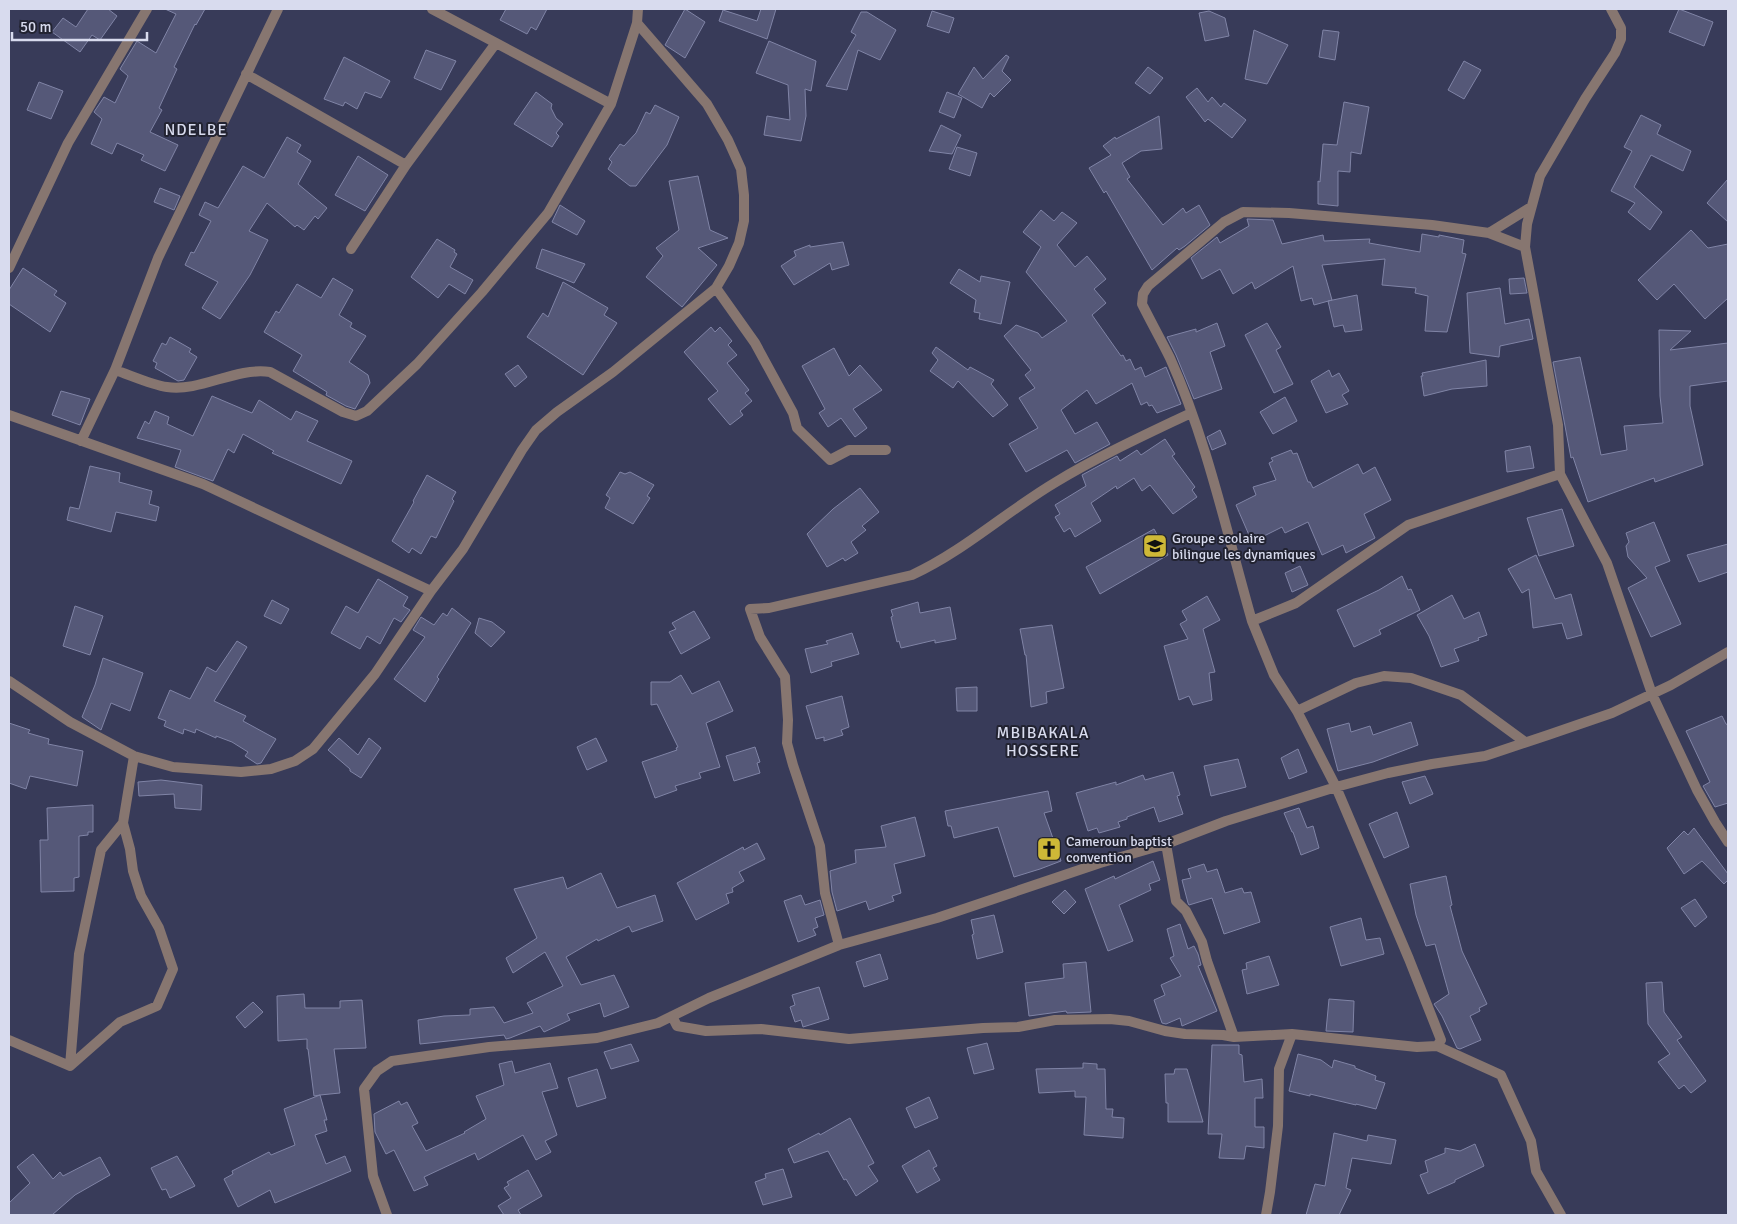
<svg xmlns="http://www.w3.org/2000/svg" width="1737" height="1224" font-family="Signika,sans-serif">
<rect width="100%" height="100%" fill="#383b59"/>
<path fill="#555878" stroke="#8084a6" d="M88,9H108L117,16L100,40L92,35L80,52L52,32L63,18L76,27Z
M165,9H205L196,25L195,24L174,67L177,69L159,108L162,110L150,132L178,145L165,171L141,160L144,155L117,143L112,154L91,144L102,119L94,112L104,97L115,103L128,76L120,69L137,41L156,53L176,14Z
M506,9H547L536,30L531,27L527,34L500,20Z
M685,9L705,22L685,58L665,45Z
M761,9H776L767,39L719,21L723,10L757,21Z
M1679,9L1713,22L1704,46L1669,32Z
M932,11L954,18L949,33L927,26Z
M1209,11L1225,18L1229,36L1205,41L1199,13Z
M861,12H867L896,30L880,60L858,50L847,90L826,86L856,35L851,32Z
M1254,30L1288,45L1267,84L1245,79Z
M1323,30L1339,32L1335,60L1319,57Z
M769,41L816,61L811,91L805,89L806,116L801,141L764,135L767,116L790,120L788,85L756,73Z
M426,50L456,61L441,90L414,78Z
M1006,55L1009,57L1002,71L1011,80L994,97L990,93L982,108L958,94L974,67L983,79Z
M344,57L390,81L381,98L365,92L357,109L345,102L343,106L324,99Z
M1464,61L1481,70L1464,99L1448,90Z
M1148,67L1163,78L1150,94L1135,83Z
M39,82L63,91L51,119L27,110Z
M1197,88L1208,102L1212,97L1221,107L1224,103L1246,120L1232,138L1208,119L1205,122L1186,97Z
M536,92L552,104L551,108L556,118L563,124L556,133L559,136L552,147L514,124Z
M947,92L962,98L954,118L939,112Z
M1344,102L1369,107L1361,154L1351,152L1350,172L1338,171V206L1318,204V181L1320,182L1323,144L1337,145Z
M655,105L679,117L667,145L636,186H630L608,169L612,162L609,159L620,144L624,146L636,133L646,112L650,114Z
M1641,115L1661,125L1657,134L1691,151L1683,171L1651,155L1634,187L1662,212L1650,230L1628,212L1635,203L1611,191L1632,151L1624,147Z
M1159,116L1162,149L1141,151L1122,163L1130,177L1127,179L1163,225L1183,208L1186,213L1199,205L1210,225L1185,246L1179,250L1177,248L1152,270L1106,191L1104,193L1089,168L1111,155L1103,146L1115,137L1116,139Z
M941,125L961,135L952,154L929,151Z
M287,137L301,145L297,152L311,161L298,184L327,208L318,219L315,216L304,230L297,225L295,227L267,203L249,231L268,240L250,275L220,319L202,308L218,282L185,265L191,252L194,253L211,221L199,215L205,202L218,208L243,166L264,178Z
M957,147L977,153L970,176L949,169Z
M358,156L388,175L365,211L335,195Z
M698,176L710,230L728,238L698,248L717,265L682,307L646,277L663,256L656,248L679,230L669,181Z
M1728,179V222L1707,203Z
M160,188L180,196L174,210L154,202Z
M560,205L585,221L577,235L552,222Z
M1041,210L1054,221L1062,212L1077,223L1057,245L1075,267L1087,256L1106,279L1094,289L1106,303L1092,315L1121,356L1123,355L1126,361L1130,359L1135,370L1141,367L1145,377L1166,367L1181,404L1157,413L1152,405L1149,406L1147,402L1141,405L1132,383L1096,404L1087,390L1061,410L1075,434L1097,422L1110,444L1075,463L1067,450L1026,472L1009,444L1038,428L1019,398L1035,388L1025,375L1031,370L1004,336L1016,325L1038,333L1042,338L1067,321L1026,272L1041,247L1023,232Z
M1247,219L1273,220L1282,244L1323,235L1324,241L1370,239L1369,243L1420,252L1422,234L1439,237V235L1464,240L1462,253L1466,254L1447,332L1425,331L1428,296L1415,293L1416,288L1382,285L1385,259L1322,265L1332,300L1314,305L1312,298L1301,301L1293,266L1255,289L1252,282L1233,294L1220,269L1202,279L1191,258L1217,237L1220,243L1249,226Z
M1691,230L1708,248L1728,244V298L1705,319L1674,284L1657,300L1638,280Z
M437,239L455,250L454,252L457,254L450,267L473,280L465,294L449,284L438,298L411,277Z
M843,242L849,265L832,270L830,263L794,285L781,266L796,256L794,251L810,245V247Z
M542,249L585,264L574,283L536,268Z
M23,268L57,291L54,295L66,303L50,332L9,304V290Z
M959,269L980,282L981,276L1010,282L1001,324L979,319L980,313L974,312L976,300L950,283Z
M333,278L353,290L339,315L352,323L350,327L366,336L349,362L368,375L370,383L355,409L346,406L326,395L327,392L293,371L302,355L264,332L276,311L279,313L297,284L321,298Z
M1524,278L1527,293L1510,294L1509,279Z
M563,282L608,308L604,315L617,323L583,375L527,337L543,313L548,317Z
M1500,288L1505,324L1529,319L1533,339L1500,346L1499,357L1470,353L1467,293Z
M1357,295L1362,330L1345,332L1343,325L1334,327L1328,301Z
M1217,323L1225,346L1210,352L1222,389L1194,399L1176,355L1167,337L1196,329V332Z
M1267,323L1281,347L1276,350L1293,384L1274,393L1245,335Z
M711,327L715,332L720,327L732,341L728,345L737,355L727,363L749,390L745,393L752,401L740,411L743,415L730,425L708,399L718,391L684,352Z
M1659,330L1691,331L1670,350L1728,343V381L1690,386V406L1703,465L1655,482L1654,478L1588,502L1573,457L1571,458L1553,362L1580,357L1601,455L1627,450L1624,426L1663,423L1660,396Z
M170,337L191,349L189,352L197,357L184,380L178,381L155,368L157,363L153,361L162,343L166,345Z
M936,347L968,370L970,367L994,380L991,384L1008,405L993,417L958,381L953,388L930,371L938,360L932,353Z
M834,348L849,376L860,365L882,390L853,409L867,428L855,437L841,418L828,427L819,413L825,409L802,366Z
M1486,360L1487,386L1452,389L1424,396L1421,376H1423L1422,373Z
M518,365L527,377L515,387L505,374Z
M1329,370L1332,377L1339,373L1349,391L1342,395L1348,404L1326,413L1311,381Z
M61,391L90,399L80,425L52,415Z
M212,396L252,413L259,400L291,420L296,411L318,421L307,441L352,461L341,484L272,453L274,451L243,434L234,453L228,449L213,481L175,467L181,450L137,438L145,421L149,424L155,411L169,417L167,424L193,436Z
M1285,397L1297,421L1273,434L1260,412Z
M1220,430L1226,444L1212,450L1207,437Z
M1165,439L1175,454L1172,456L1195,487L1192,490L1197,497L1173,514L1150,485L1142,491L1134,478L1117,489L1116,486L1091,503L1101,521L1075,537L1070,528L1064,532L1055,517L1060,514L1055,505L1086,486L1082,475L1117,456L1120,461L1137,450L1141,455Z
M1530,446L1534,468L1507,472L1505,451Z
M1291,450L1293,454L1297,453L1308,482H1310L1313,488L1358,464L1363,474L1375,467L1391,500L1364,514L1375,538L1346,553L1343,545L1322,555L1308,522L1285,533L1282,527L1252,542L1236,505L1256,495L1253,487L1276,480L1269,463L1273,461L1271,458Z
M90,466L120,473L119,482L152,491L149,504L159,507L156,521L116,512L111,532L67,520L70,507L79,509Z
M620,472L625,474L630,472L654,485L647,496L650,498L633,524L605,508L610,498L606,495Z
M427,475L456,492L452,499L454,501L436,538L431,536L421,554L412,548L409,553L392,541L414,502L413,501Z
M860,488L879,512L862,526L866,530L851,542L858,553L845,561L843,558L827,567L807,534L833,509Z
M1562,509L1574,546L1539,556L1527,518Z
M1654,522L1670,561L1655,567L1681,624L1651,637L1628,588L1647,578L1628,557L1626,546L1629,542L1626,533Z
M1154,529L1168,555L1100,594L1086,567Z
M1728,544V572L1699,582L1687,555Z
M1536,555L1555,599L1571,594L1582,635L1567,639L1562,623L1533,628L1529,589L1522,593L1508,569Z
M1300,566L1308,585L1292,592L1285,573Z
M1402,576L1408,590L1411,589L1420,610L1379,630L1381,634L1354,647L1337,610L1379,590Z
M378,579L408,597L403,606L410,610L401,622L394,618L380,644L367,636L360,649L331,633L346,606L358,613Z
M1452,595L1464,619L1479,612L1487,635L1478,638L1479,640L1454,649L1459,661L1441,667L1429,636L1417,615Z
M1207,596L1220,620L1203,629L1215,672L1209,673L1212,700L1193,705L1189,696L1179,700L1164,646L1188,639L1180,624L1187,620L1182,611Z
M272,600L289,609L281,624L264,616Z
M918,602L920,613L950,607L956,639L935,643V640L901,648L899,641L897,642L891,617L893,616L891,610Z
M75,606L103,616L90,655L63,646Z
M452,608L471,623L437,677L439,679L425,702L394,679L425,637L413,630L421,617L434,625L443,613L447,616Z
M694,611L710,638L681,654L669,632L676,629L672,623Z
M479,618L492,622L505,632L491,647L475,633Z
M1052,625L1064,688L1046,692L1047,703L1031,707L1026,655H1025L1020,629Z
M852,633L859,654L831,662L832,666L811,673L805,649L828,644L826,641Z
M237,641L247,647L214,701L246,716L243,721L276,739L261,763L257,764L245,756L248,752L232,742L216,736V738L196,729L195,733L184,729L183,734L164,726L166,721L158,718L170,690L190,699L207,667L216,672Z
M103,658L143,673L130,711L111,703L101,730L82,717L95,685Z
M681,675L692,694L719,681L733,711L706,723L720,767L699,773L701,778L675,786L677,790L655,798L642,762L677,750L676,748L678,747L657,704L651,705V682H670Z
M977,687V711H957L956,688Z
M842,696L849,727L841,730L843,735L824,741V737L816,739L806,706Z
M1722,716L1726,724L1728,725V803L1715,807L1703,786L1710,782L1686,731Z
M1411,722L1418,745L1373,762L1338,771L1327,729L1349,723L1351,732L1370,726L1373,735Z
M9,723L30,730L28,733L49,739L48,744L83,751L77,786L30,776L26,789L9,783Z
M339,738L358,755L369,738L381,748L361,778L350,771V769L328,750Z
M596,738L607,761L587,770L577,747Z
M755,747L760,762L757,763L760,773L734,781L726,756Z
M1298,749L1307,772L1289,779L1281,758Z
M1238,759L1246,787L1211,796L1204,766Z
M1173,772L1180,795L1177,796L1183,814L1159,822L1154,807L1127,817V819L1118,822L1120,827L1099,833L1097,828L1088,831L1076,793L1116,782V785L1143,775L1145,780Z
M1425,776L1433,794L1410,804L1402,782Z
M161,780L202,785L201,810L175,808L174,794L139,796L138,782Z
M1048,791L1052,811L1044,813L1061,861L1040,869L1014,877L998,827L954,838L951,826H948L945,811Z
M93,805V832H88V835L79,836V877L74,878V891L41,892L40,840H48L47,808Z
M1299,808L1307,828L1313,826L1319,848L1301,855L1293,832H1292L1284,813Z
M1397,812L1409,847L1384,858L1369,824Z
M915,817L925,856L894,864L901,893L892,896L894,901L869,910L866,901L837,911L832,892L830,871L856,863L855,850L886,847L881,826Z
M1694,828L1728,874V880L1724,884L1702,861L1684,874L1667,848L1684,831L1688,835Z
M757,843L765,859L739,872L744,881L732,888L733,892L726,894L729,903L696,920L677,883L743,847L744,850Z
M1153,861L1160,880L1149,884L1151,890L1119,905L1133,941L1108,951L1085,889L1114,876L1115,879Z
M1204,864L1207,872L1217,869L1225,893L1242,888L1244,893L1251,892L1260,922L1224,934L1212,898L1189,905L1188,903L1182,880L1191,878L1188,869Z
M601,873L617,908L655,895L663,921L632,932L629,926L598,941L597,939L566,957L581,985L614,975L629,1007L604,1017L600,1003L567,1014L570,1020L544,1032L540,1026L510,1038L506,1039L504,1035L420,1044L418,1020L444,1016L470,1015V1009L494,1007L504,1023L533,1013L527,1003L563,986L545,952L513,973L506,958L537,938L514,889L563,877L567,889Z
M1446,876L1452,905L1450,906L1462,951L1487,1004L1479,1008L1480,1011L1470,1016L1481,1040L1460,1049L1457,1048L1442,1016L1434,1004L1449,994L1435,944L1426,946L1416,915L1410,884Z
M1065,890L1076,902L1064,914L1052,902Z
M801,895L805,905L820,900L824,915L815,918L818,927L813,929L816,935L798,942L784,901Z
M1695,899L1707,917L1695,927L1681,908Z
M994,915L1003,952L977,959L972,935L974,934L971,920Z
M1361,918L1366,940L1380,938L1384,954L1341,966L1330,927Z
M1180,924L1188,949L1194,946L1198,954L1201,965L1198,966L1217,1011L1182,1026L1180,1018L1166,1024L1162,1023L1154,1000L1165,995L1161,985L1181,976L1170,958L1174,956L1167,929Z
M880,954L888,979L864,987L856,962Z
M1269,956L1279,985L1247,994L1242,970L1247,969L1246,963Z
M1086,962L1091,1012L1067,1013L1066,1011L1029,1016L1025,983L1064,978L1063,964Z
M1662,982L1664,1012L1682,1037L1677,1040L1706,1081L1691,1093L1684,1085L1679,1089L1658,1062L1670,1054L1648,1024L1646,983Z
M819,987L829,1019L803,1027L801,1020L795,1022L790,1007L795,1005L792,995Z
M304,994L305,1008H340V1001L362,1000L366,1048L334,1049L340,1093L320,1095L327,1120H324L327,1131L315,1135L326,1164L345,1156L351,1171L275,1203L270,1190L238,1207L224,1179L233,1174L232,1171L269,1152L271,1155L295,1145L284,1109L320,1095L314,1096L308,1049H307V1039L278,1041L277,996Z
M1329,999L1354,1001L1353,1032L1326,1031Z
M253,1002L263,1012L245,1028L236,1017Z
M987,1043L994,1069L974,1074L967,1048Z
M631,1044L639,1061L611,1069L604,1052Z
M1212,1045H1239V1054L1242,1055L1244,1082L1262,1079L1263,1098H1255V1127H1264V1148L1246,1146L1244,1159L1219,1158L1222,1134H1208Z
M1298,1054L1321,1060L1332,1068L1334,1060L1355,1066V1068L1376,1076L1375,1080L1385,1083L1376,1109L1356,1104V1105L1310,1094V1096L1289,1091Z
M512,1061L515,1073L550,1063L558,1088L542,1092L557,1135L545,1141L551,1152L536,1160L523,1135L478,1160L475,1153L424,1177L428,1185L414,1191L394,1150L386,1154L375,1132L374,1114L399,1101L401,1105L407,1102L418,1123L412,1126L426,1151L465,1133L464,1132L486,1119L476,1096L504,1085L499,1064Z
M1083,1063L1097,1064V1069H1105L1106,1109H1113L1112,1117L1124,1118L1123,1138L1084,1135L1086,1097H1075V1091L1039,1093L1036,1069L1083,1068Z
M597,1069L606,1098L577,1107L568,1078Z
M1175,1069H1187L1203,1122H1168V1103H1166L1165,1074H1174Z
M929,1097L938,1118L915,1128L906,1108Z
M850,1118L874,1163L868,1166L878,1181L856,1196L846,1179L844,1180L828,1151L794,1163L788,1149L819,1133L820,1135Z
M1334,1133L1367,1141L1368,1135L1396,1140L1391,1164L1352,1158L1346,1188L1351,1190L1339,1215H1306L1315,1184L1325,1186Z
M1475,1144L1484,1166L1455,1180V1182L1428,1194L1420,1175L1428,1172L1425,1161L1445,1153V1148L1460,1151Z
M929,1150L937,1166L933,1168L940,1180L917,1193L902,1166Z
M33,1154L53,1179L60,1172L63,1176L100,1157L110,1175L75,1195L52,1215H9V1203L30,1183L17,1167Z
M177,1156L195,1186L170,1198L166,1189L162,1190L151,1168Z
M783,1169L792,1197L763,1205L755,1182L766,1178L765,1174Z
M528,1170L542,1196L518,1210L521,1215H504L498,1206L511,1198L504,1188L509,1185L507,1182Z"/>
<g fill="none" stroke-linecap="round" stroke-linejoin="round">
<path stroke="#877670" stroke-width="10" d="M432,9L611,104L637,23L638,9
M1611,9L1621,28V39L1615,53L1585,99L1540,176L1527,224L1525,247L1558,425L1560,474L1607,563L1652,694L1697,790L1715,822L1728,842
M246,74L406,165
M1489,233L1531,207
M351,249L406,165L496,43
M9,268L68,143L147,9
M716,288L755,343L793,413L797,428L830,460L849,450H886
M115,370C130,375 152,385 167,387C201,392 235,367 270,372L343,412L356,416L367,411L417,364L482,292L548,213L611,104
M9,415L203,484L431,591
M81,441L115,370L158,258L278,9
M1252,621L1296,603L1408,525L1560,474
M9,681L70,722L134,756L173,767L241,772L271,769L295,761L313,749L375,674L431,591L463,549L522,450L536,430L557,412L613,372L716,288L729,266L739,243L744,221V195L741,169L728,140L707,104L637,23
M1297,711L1356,683L1384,676L1411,678L1461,695L1525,742
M1166,844L1176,901L1186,911L1202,942L1207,961L1234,1037
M839,945L825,893L820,846L793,765L787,743L788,720L785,677L760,637L750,609L769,608L912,575C964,551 1007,511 1056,482C1099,456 1145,435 1191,413
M672,1016L677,1026L706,1031L761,1029L849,1039L983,1028L1018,1027L1055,1020L1110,1019L1129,1021L1165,1031L1185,1034L1223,1035L1234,1037L1292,1034L1417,1047L1437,1046L1441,1040L1409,959L1336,787L1297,711L1274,675L1252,621C1227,534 1207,440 1170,358C1161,340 1151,322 1142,304L1143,294L1148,286L1224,222L1243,212L1289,213L1432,225L1489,233L1525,247
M9,1040L70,1066L120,1022L157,1006L173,969L159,928L141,896L133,871L130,849L123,823L134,756
M1437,1046L1501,1075L1531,1141L1536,1171L1561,1215
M70,1066L79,954L101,850L123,823
M387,1215L373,1176L364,1089L377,1071L392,1061L489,1047L597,1038L658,1023L709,998L839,945L937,918L1100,863L1166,844L1226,821L1336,787L1388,773L1432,764L1485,756L1548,735L1612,713L1671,685L1728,652
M1266,1215L1270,1192L1278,1126L1279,1069L1292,1034"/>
</g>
<defs>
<symbol id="school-square" viewBox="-11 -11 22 22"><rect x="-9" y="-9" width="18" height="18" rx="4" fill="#ceb837" stroke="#222331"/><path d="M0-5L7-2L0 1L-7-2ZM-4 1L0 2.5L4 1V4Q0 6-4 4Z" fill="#111"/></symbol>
<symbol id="church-square" viewBox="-11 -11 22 22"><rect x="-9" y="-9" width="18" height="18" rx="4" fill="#ceb837" stroke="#222331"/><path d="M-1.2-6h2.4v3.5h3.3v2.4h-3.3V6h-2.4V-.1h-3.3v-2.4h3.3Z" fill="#111"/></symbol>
</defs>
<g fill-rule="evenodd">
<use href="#school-square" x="1141" y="532" width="28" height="28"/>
<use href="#church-square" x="1035" y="835" width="28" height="28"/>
</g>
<g text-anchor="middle" stroke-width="4" stroke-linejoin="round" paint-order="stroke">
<g font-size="14" fill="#d8dbee" stroke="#222331" text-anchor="start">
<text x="1172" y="543">Groupe scolaire<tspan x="1172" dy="16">bilingue les dynamiques</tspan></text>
<text x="1066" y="846">Cameroun baptist<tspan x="1066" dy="16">convention</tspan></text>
</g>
<g font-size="16" letter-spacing="1" fill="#d8dbee" stroke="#222331">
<text x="196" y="135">NDELBE</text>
<text x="1043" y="738">MBIBAKALA<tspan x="1043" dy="18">HOSSERE</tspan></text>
</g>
</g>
<rect width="1737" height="1224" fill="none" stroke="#d8dbee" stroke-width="20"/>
<path d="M12 32v8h135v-8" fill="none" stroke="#d8dbee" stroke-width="2.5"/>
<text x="20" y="32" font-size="15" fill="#d8dbee" stroke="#222331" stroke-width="4" paint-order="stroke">50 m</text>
</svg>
